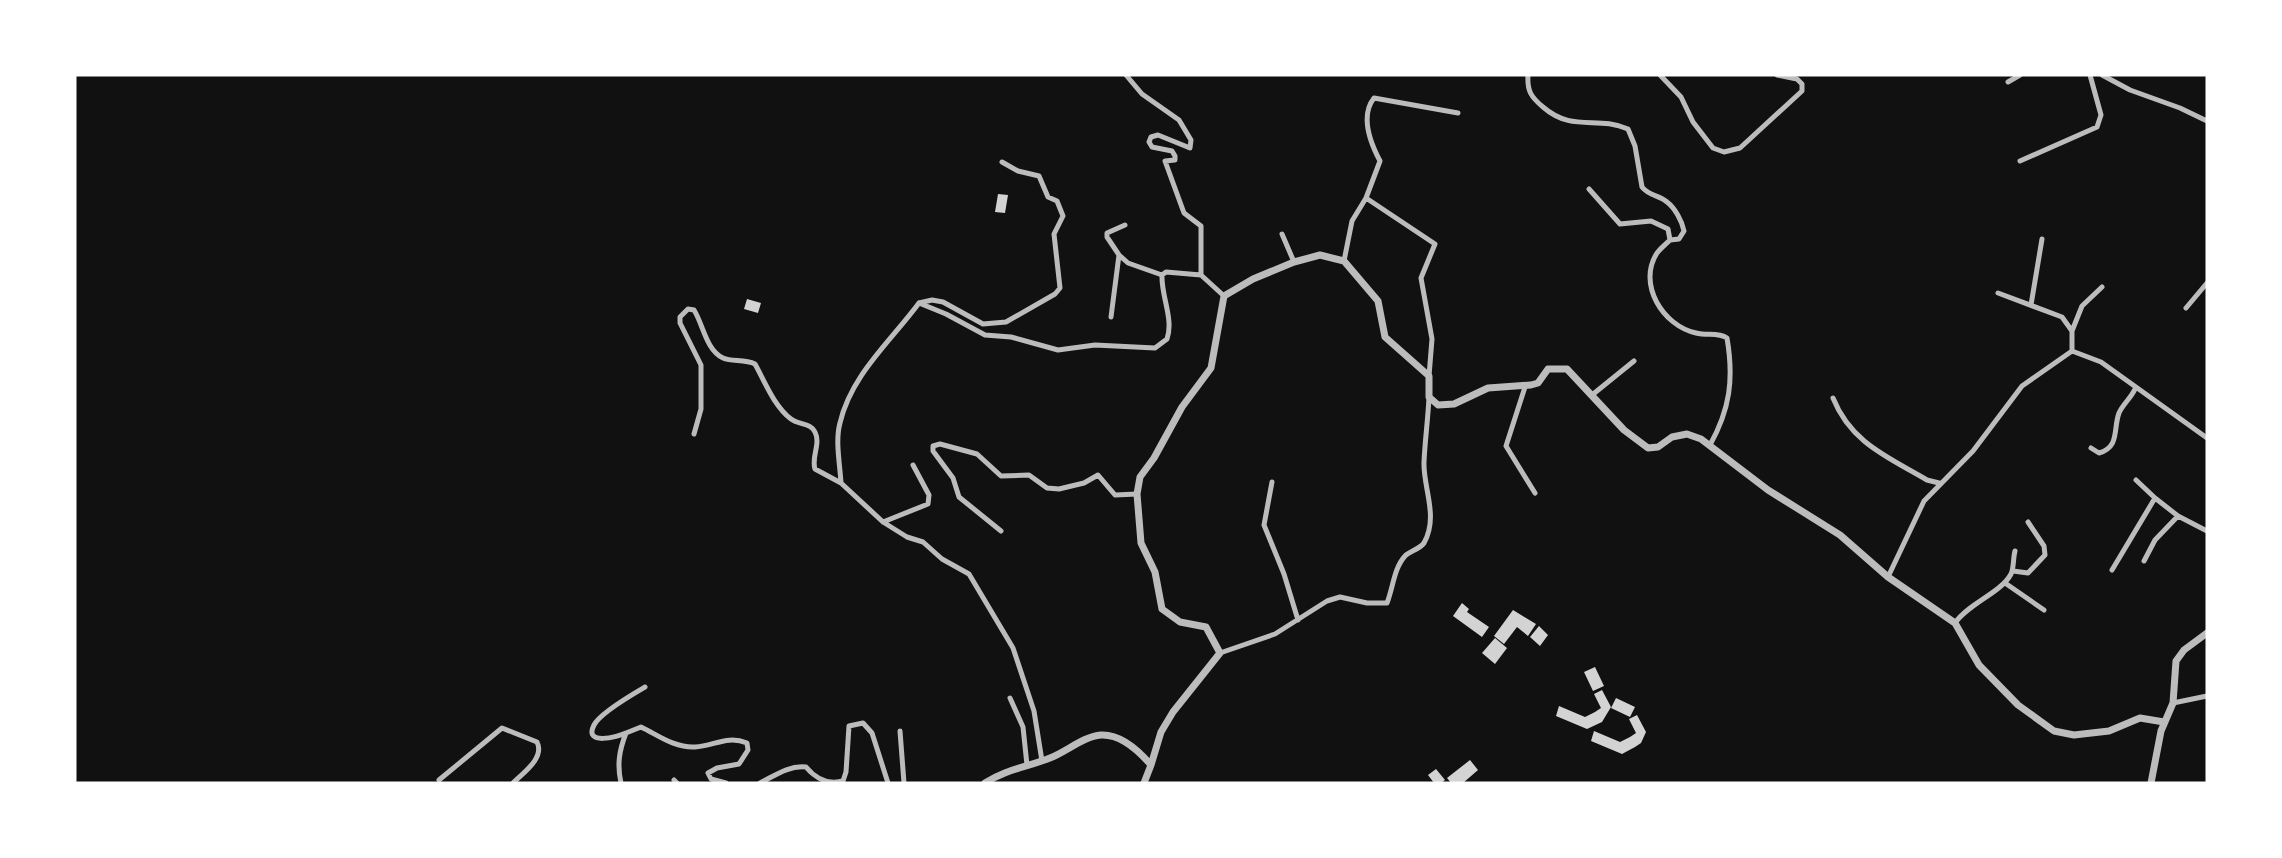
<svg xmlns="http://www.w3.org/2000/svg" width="2282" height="858" font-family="Jost,sans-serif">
<rect width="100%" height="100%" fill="#111"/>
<path fill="#d3d3d3" d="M998,194L1008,195L1005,213L995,212Z
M747,299L761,303L758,313L744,309Z
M1462,603L1469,609L1467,612L1489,627L1482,637L1453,616Z
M1513,610L1536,624L1528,636L1517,627L1504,644L1494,636Z
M1539,626L1548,635L1540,646L1530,637Z
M1495,638L1507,648L1495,664L1482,653Z
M1595,667L1604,686L1593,691L1584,672Z
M1602,690L1611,707L1602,722L1587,729L1556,716L1559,706L1585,717L1595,712L1601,708L1594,694Z
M1616,698L1635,707L1630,717L1611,708Z
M1637,715L1646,732L1641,743L1635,747L1622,754L1591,741L1594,731L1620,742L1630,737L1636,733L1629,719Z
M1470,760L1478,770L1463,783H1451L1447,778Z
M1436,769L1445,780L1441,783H1434L1428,775Z"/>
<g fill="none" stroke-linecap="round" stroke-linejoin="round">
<path stroke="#bcbcbc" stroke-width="5" d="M1126,75L1142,94L1179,120L1191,140L1190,148L1158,135L1151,137L1149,142L1152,147L1172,151L1175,156V160L1165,161L1184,213L1201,226V275
M1528,75C1527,91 1531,97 1543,107C1573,133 1597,115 1628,129L1635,146L1642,187C1649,196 1659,195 1667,202C1675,208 1682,221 1684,231L1679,239L1670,240
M1660,75L1681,97L1693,122L1713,148L1724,152L1740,148L1802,91V84L1797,79L1777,75
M2102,75L2130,90L2180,108L2207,121
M2008,82L2020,75
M2020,161L2097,127L2101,115L2090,75
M1002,162L1018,171L1039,176L1048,197L1057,201L1063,216L1054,234L1060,288L1055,294L1006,322L983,324L943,302L932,300L919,303L946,314L985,335L1011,337L1058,350L1095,345L1155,348L1167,339C1174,319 1161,296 1162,275L1166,272L1201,275L1224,296
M1589,189L1620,224L1651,221L1668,229L1670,240C1666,244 1661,248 1657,253C1637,284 1663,326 1696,333C1707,336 1718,332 1727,338C1734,379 1730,409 1710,445
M1366,198L1435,244L1421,278L1432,339L1429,376
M1282,234L1294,262
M1119,255L1107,237V233L1125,225
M1344,261L1352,221L1366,198L1380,161C1371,144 1360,116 1374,98L1458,113
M1998,293L2062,317L2072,331V351L2101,362L2207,438
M2031,305L2042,239
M2186,308L2207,283
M1111,317L1119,255L1128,263L1162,275
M2072,331L2082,306L2102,287
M1525,387L1506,446L1535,493
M1592,395L1634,361
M1833,398C1851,443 1888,457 1927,480L1939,483
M694,434L701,409V365L680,323V317L688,309L694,310C703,324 706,350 723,358C732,362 744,359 755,364C765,382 774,406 791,419C799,425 811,423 815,432C821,444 811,457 815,469L841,483L883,522L907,537L923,542L942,559L969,574L1013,648L1034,711L1042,761
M2091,448L2099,453C2120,447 2113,429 2119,413C2123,404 2131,398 2135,389
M1272,482L1264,525L1284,574L1298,620
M841,483C840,464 835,441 840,423C851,375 891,341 919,303
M2155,498L2178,516L2207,531
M883,522L928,504L929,495L913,465
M1001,531L959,497L953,478L933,451V446L940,444L977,454L1001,476L1029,475L1047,488L1059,489L1084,483L1098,475L1115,495L1137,494
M2144,561L2155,540L2178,516
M2112,570L2155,498L2136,480
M2013,571L2028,573L2045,555L2044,546L2028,522
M1888,577L1924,501L1973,451L2022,386L2072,351
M2005,583L2044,610
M1955,623C1969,603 2001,593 2011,574C2014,568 2013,558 2015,551
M1220,653L1275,634L1327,601L1340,597L1367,603H1387C1393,588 1394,568 1405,556C1410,551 1420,549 1424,543C1439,516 1423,488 1424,462C1425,440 1428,419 1429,397
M1010,698L1023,727L1027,765
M2173,703L2207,696
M900,731L904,783
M626,733C618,737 583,746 594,725C600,713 633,694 645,687
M439,780L502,728L537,742C545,758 523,773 513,783
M674,780L677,783
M621,783C617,765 619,751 626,733L641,727C658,735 674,748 695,747C714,746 727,735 747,743L748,750L739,764L717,768L708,773L711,779L726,783
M760,783C774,776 789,765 806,767C815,778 828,785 843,781L846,772L849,726L863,723L872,733L888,783"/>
<path stroke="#bcbcbc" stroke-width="7" d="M1151,765L1161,732L1173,712L1220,653L1206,627L1180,622L1162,609L1155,572L1141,543L1137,494L1140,477L1154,458L1182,407L1211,368L1224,296L1253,279L1294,262L1320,255L1344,261L1378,301L1385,337L1429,376V397L1438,405L1454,404L1488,388L1531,385L1538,383L1548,369H1567L1624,430L1648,448L1658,447L1672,437L1687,434L1701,439L1768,490L1840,535L1888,577L1955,623L1979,665L2018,705L2054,731L2074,735L2109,731L2140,718L2164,722
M985,783C1006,769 1028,767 1050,758C1066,752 1084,736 1101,735C1121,734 1139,751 1151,765L1144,783
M2151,783L2161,731L2173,703L2176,661L2184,650L2207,633"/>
</g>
<rect width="2282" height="858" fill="none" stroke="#ffffff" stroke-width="153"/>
</svg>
